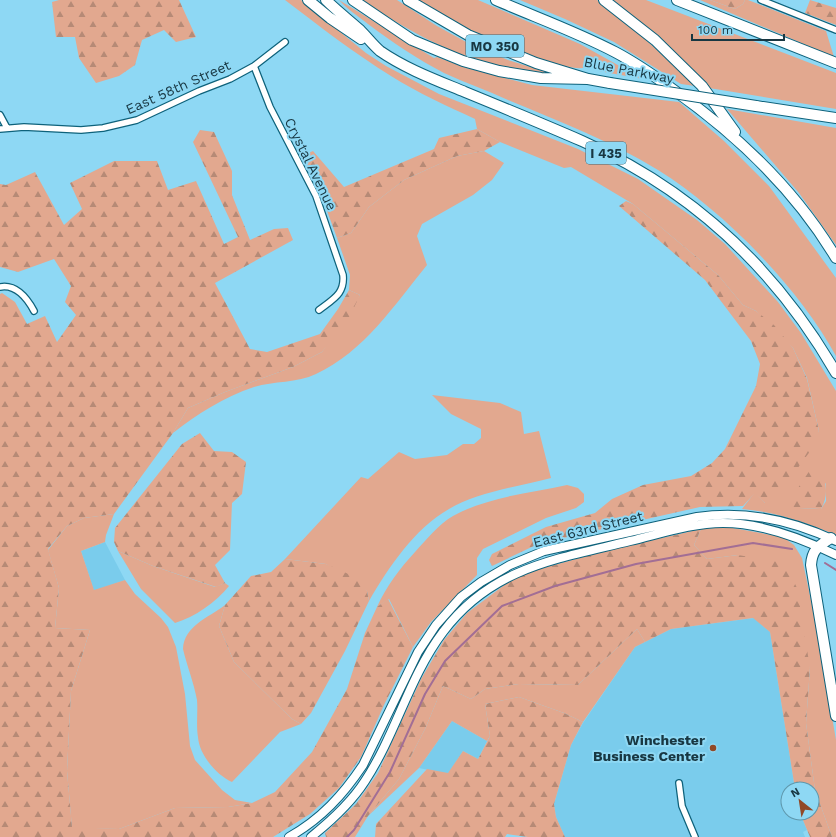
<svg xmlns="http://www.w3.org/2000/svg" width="836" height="837" font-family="'Work Sans',sans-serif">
<defs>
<pattern id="forest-firs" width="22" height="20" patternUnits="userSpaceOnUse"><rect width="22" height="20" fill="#e2a88f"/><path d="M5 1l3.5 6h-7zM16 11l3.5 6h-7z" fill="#b68a76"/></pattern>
</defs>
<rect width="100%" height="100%" fill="#8ed8f4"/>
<path fill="#7accec" d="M105,542L125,580L94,591L81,551Z
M754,618L770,632L795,789H788V813H800L807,830L803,832L805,837H565L556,817L554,804L571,745L583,723L635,647L671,629Z
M452,721L487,741L478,759L463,751L448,774L419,768Z"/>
<path fill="#e2a88f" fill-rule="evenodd" d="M285,0H301L366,53L386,66L439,94L578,149L638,179L697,220L725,244L778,302L801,333L836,391V535C805,522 776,512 742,509L755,492L765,503L819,431L807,378L793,348L756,311L743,305L718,275L633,204L571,167L564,168L500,142L477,129L475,119C447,106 418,93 391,76C354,53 319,26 285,0ZM826,483V501L821,509L799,508Z
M339,0L434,58L437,57L467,68L532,85L679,102L724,141L769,186L836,278V356C799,288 724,211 658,170C611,141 558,121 508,100C487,90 465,83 444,73C417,59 392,42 368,24C358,16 347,9 339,0Z
M362,0H397L437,26L468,43L508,60L556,75C543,73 530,73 517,70C457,59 411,33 362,0Z
M415,0H478L580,44L643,79L599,71L589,63L584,68C572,69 560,65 548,61C500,48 458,24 415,0Z
M520,0H597L626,22L655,48L695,86L681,84L614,42L565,19Z
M611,0H646L836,73V109L709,88Z
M700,0H710L735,9L743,4L745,0H748L826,31L834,57Z
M727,109L836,128V245L799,193Z
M484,151L504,163L492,180L473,195L422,224L417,236L427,265C395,304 364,352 316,374C297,383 274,381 254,387C224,397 197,414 173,433L188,408L225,392L293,367L322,352L360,295L349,290L350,275L337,238L351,233L369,207L404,180L457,156Z
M432,395L500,403L521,412L524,434L539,431L551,478C520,486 475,493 449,509C414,529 389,567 369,601L367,591L326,564L285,559L361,477L368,479L399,452L415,459L447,455L463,444H474L481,438V429L451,414Z
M567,485L578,488L584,494V502L576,508L546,518L483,549L477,558V575L431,622L413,647L389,599L377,607C386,587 400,568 415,552C426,540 439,524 453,516C487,497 530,493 567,485Z
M114,514L106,535L105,542L81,551L94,590L125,580L135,594L161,618L168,627L176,647L185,694L190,746L195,760L222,790L235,800L252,803L228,807L175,808L119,829L72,828L67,771L71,691L90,630L55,628L59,588L48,550L67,526L84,518Z
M727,527L783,537L794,545L802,558L816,624L836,740V837H832L815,790L806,723L810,668L738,555L707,559L694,545L701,529Z
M118,551L153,566L215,587L225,583L229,586C216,602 195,617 175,623L141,589Z
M225,605L219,626L234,662L292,719L301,724L280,732L232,782C216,775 199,754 198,737C196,725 198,712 197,700C194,683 187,666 183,649C184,626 208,618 225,605Z
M637,629L645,642L635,647L583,722L564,713L519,697L485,704L490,736L487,741L452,721L419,768L368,816L399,779L425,729L443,686L471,699L485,689L519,684L578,685Z"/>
<path fill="url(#forest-firs)" d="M59,0H179L196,37L176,42L164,30L142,40L135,65L119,76L96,83L79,58L75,37H56L52,2Z
M710,0H745L743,4L735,9Z
M810,0L836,8V25L805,13Z
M477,129L500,142L484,151L457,156L404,180L369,207L351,233L337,238L319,189L302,156L313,151L344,187L434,149L439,138Z
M200,130L214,132L232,171V195L250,240L274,229L288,228L293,240L215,283L250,349L267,352L320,334L338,309L349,290L360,295L349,318L322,352L293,367L225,392L188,408L173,433L114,514L84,518L67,526L48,549L59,588L55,628L90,630L71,691L67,771L72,827L119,829L175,808L228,807L252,803L275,792L312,752L347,689L365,633L377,607L388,599L413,647L384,705L361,757L339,788L310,814L273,837H0V294L2,293L15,302L27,324L45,316L57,342L76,315L65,302L71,286L54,259L18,272L0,267V184L6,185L35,172L64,225L82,209L70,183L114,161H157L168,190L196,181L224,244L238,237L193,142Z
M626,201L633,204L718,275L743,305L756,311L774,325L793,348L807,379L819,431L811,450L772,503H765L755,493L743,506L700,507L589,532L538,544L492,566L489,560L492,554L546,527L595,513L612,499L643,485L691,476L712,463L725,449L756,386L760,364L751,341L705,280L619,206Z
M200,433L214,451L232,452L246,462L242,494L232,503L230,550L215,565L225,583L216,587L153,566L118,551L114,542L115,528L182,444Z
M810,470L822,472C827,485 828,497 821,509L799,508L793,510L788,503Z
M701,529L694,545L707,559L738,555L785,563L797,588L810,668L806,723L815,790L832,837H810L800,813H812V789H795L770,632L753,618L671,629L645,642L637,629L578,685L519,684L485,689L471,699L443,686L425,729L399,779L368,816L355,837H326L325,833L356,804L378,773L421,679L444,640L467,613L511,580L532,571L609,550Z
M285,559L326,564L353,576L367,591L369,601L345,651L311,713L301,724L292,719L234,662L219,626L225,605L251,576L271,572Z
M519,697L564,713L583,722L571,745L554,804L556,817L565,837H528L507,834L505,837H375L376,824L427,769L448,773L463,751L478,759L490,736L485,704Z"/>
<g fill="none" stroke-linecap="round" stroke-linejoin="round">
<path stroke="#a26e95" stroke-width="2" d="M825,563L836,570
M347,837L354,830L390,772L425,694L445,661L502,606L555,586L636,564L753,543L792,549"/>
<defs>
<path id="street" d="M761,0L836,30
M254,66L270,107L316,196L343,275C345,294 333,299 319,310
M0,115L7,128
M0,129L24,127L81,130L103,128L137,120L199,91L230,79L254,66L285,42
M0,287C16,284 27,298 34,311
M679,783L682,806L695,837"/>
<path id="secondary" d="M289,837C321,819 343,795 363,765L418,652L436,625L461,597L481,582L510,565L544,551L697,517C745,510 792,520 836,541
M311,837C331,821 351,803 365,781C396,734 409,677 443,632C492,567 557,559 630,541C660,534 692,523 723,523C762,523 801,538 836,555"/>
<path id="highway" d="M308,0L330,18L361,39
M326,0C337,11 349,20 360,30C367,37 373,45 380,51C406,69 436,80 465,92C504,108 543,124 582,141C692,190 776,269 836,373
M353,0L412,40L463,61L499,71L541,78L588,79
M408,0L468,35L536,63L588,79L610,83
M496,0C535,17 577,32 615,52C634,62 653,75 671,88C735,133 795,189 836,258
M604,0L655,40L702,86L735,132
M677,0L836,63
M756,106L836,118
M831,538C818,546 812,550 811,565L836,716"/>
</defs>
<use href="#street" stroke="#0e627b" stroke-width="8"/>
<use href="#secondary" stroke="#0e627b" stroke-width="10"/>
<use href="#highway" stroke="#0e627b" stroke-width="12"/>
<use href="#street" stroke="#fff" stroke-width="5.5"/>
<use href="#secondary" stroke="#fff" stroke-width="8"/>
<use href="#highway" stroke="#fff" stroke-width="10"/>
<defs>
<path id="highway-bridge" d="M610,83L756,106"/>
</defs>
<use href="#highway-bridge" stroke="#0e627b" stroke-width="12" stroke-linecap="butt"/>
<use href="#highway-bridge" stroke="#fff" stroke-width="10"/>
</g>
<circle fill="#914927" stroke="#8ed8f4" stroke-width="1.5" cx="713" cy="748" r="4"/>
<g text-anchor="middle" stroke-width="4" stroke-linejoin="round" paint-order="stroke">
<g fill="#8ed8f4" stroke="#3b6777" stroke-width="1">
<rect x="466" y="35" width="58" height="22" rx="3"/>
<rect x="586" y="142" width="40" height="22" rx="3"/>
</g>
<g font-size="13" font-weight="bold" fill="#183742">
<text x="495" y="51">MO 350</text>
<text x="606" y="158">I 435</text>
</g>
<g font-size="14" fill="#183742" stroke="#8ed8f4">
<text transform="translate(629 70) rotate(11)" y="5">Blue Parkway</text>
<text transform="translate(178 87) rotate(-24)" y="5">East 58th Street</text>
<text transform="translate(311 164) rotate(64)" y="5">Crystal Avenue</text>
<text transform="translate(588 529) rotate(-14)" y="5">East 63rd Street</text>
</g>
<g font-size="14" font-weight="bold" fill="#183742" stroke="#8ed8f4" text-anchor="end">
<text x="705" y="745">Winchester<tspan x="705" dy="16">Business Center</tspan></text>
</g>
</g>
<g transform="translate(800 801) rotate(330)"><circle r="19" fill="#8ed8f4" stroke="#5f98ad"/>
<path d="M0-3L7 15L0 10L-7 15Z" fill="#914927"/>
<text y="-6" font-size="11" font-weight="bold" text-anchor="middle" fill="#183742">N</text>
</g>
<path d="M692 34v6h92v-6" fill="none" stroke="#183742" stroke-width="2"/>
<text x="698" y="34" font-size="12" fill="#183742" stroke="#8ed8f4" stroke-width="3" paint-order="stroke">100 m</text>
</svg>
